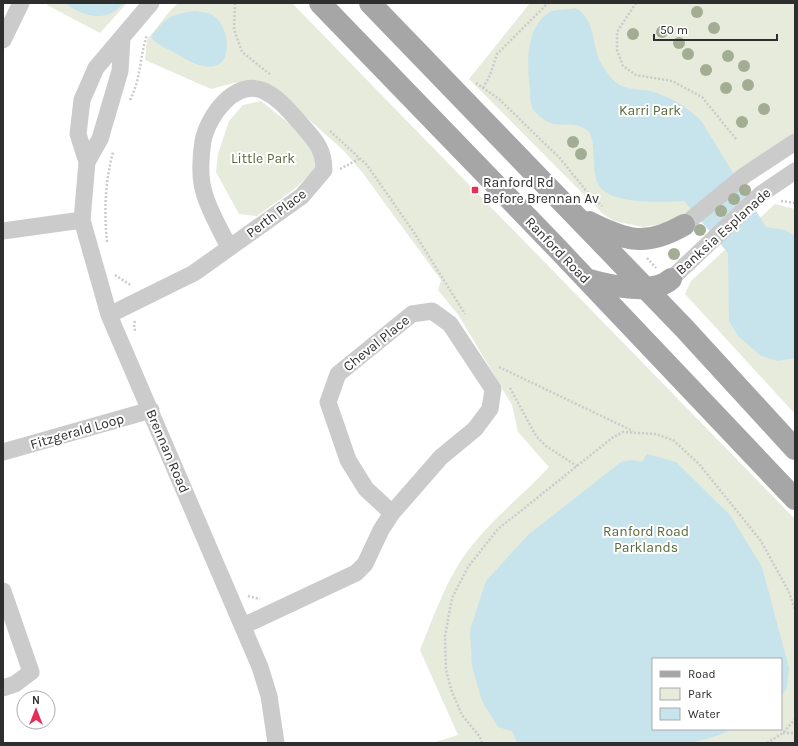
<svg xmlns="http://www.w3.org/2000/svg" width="798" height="746" font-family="Karla,sans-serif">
<rect width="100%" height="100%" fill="#fff"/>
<path fill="#e6ebdb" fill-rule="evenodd" d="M48,3H127L100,33L47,5Z
M178,3H292L795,519V743H432L458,735L420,650C434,616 447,577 470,548C493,518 523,495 549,467L518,432L512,405L459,316L438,290L441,280L362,172L344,151L276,90L257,81L234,83L211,89L145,60L147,40L169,12ZM653,659H781V729H653Z
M530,3H795V140L709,201L669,223L643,227L614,221L603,214L469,79Z
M261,101L308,139L320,163L297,187L257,216L239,214L216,172L218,154L229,121L243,105Z
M775,204L795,209V414L685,294L691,281Z"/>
<path fill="#c7e3ec" d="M65,3H123C108,24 82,16 65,3Z
M576,8C594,20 592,38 598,57C601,65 609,76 615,82C623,90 640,89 650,91C671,97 688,107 702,122L766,227L785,230L795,236V358L778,361L761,356L738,336L729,321L728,253L684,201C663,202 621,204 604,191C595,185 594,170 594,161C593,152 594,137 588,131C579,122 565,126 554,124C548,123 540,117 536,113C530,107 530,97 530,90C527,65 525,27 550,12C553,9 571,10 576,8Z
M195,11C202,12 209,12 215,17C228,26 234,62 214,66C202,69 187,60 177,54C169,49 156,45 151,37C165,18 171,14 195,11Z
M647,454L676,462L730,515L762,567L789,668L787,688L781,696V659H653V729H732L719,735L692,743H517L512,731L498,727L482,701L472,666L470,630L486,581L528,535L621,462L632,460L642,462Z"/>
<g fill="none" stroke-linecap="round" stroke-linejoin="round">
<path stroke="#cbcbcb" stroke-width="2.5" stroke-dasharray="2 2" stroke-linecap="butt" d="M235,3L234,29L242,52L271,75
M636,3L617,32V50L623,66L636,75L672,81L702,97L736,139
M476,83L499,99L542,141L558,156L588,193L602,206
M483,88L490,75L497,54L548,3
M130,100C142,76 139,58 147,35
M330,131L367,165L415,234L465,314
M340,169L359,159
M781,201L795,203
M107,242C104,211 105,182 113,152
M647,258L656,268
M115,275L132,286
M135,321L134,324L135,331
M499,367L633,431
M510,388L536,436L546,446L577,466
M248,596L260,599
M783,733H795
M482,743L480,737L462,715L452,692L446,670L445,636L452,598L468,567L498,529L612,438L623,432L655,434L673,440L699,464L761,541L789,592L795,610
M767,743L783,733L795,719"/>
<path stroke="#cbcbcb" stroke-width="17" d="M122,38L120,71L100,139L87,162L82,220L109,315L260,667L269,696L276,743
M3,40L21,3
M87,162L78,134L82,100L96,68L151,3
M684,225L745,175L795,142
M3,231L82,220
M671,279L761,194L795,171
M109,315L194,273L302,196L324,170C324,148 314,139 300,123C289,111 279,98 264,91C235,78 208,116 203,141C201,154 200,171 202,184C206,206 220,228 229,248
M3,452L151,410
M3,591L31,672L15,684L3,688
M243,626L356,573L365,564L381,530L392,513L441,457L475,429L490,409L493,389L450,324L432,311L412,314L338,374L328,402L348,460L366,489L392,513"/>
<path stroke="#a6a6a6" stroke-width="22" d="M320,3L554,245L795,499
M370,3L684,328L795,449
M589,222C627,241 646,247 684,225
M586,279C607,285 653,296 671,279"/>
</g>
<g fill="#a3ad93">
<circle cx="697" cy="12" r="6"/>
<circle cx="714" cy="28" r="6"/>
<circle cx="662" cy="32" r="6"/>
<circle cx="633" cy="34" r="6"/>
<circle cx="679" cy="43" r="6"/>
<circle cx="688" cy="54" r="6"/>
<circle cx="728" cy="56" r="6"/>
<circle cx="744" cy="66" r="6"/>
<circle cx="706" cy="70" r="6"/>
<circle cx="748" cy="85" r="6"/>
<circle cx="726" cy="88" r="6"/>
<circle cx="764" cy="109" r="6"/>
<circle cx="742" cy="122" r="6"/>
<circle cx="573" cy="142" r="6"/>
<circle cx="581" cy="154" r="6"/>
<circle cx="745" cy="190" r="6"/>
<circle cx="734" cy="199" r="6"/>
<circle cx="721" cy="211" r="6"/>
<circle cx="700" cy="230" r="6"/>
<circle cx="674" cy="254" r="6"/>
</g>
<rect fill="#e62e57" stroke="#fff" stroke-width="1.5" x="471" y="186" width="8" height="8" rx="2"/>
<g text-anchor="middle" stroke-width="4" stroke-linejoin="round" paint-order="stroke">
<g font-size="14" fill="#586a3b" stroke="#fff">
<text x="650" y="115">Karri Park</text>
<text x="263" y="163">Little Park</text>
<text x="646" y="536">Ranford Road<tspan x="646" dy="16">Parklands</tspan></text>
</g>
<g font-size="14" fill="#2e2e2e" stroke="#fff" text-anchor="start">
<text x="483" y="187">Ranford Rd<tspan x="483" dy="16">Before Brennan Av</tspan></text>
</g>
<g font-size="14" fill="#2e2e2e" stroke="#fff">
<text transform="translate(276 213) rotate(-37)" y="5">Perth Place</text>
<text transform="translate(723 231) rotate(-42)" y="5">Banksia Esplanade</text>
<text transform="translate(558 250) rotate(46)" y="5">Ranford Road</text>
<text transform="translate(376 343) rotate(-39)" y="5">Cheval Place</text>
<text transform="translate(77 431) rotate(-16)" y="5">Fitzgerald Loop</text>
<text transform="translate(168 451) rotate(67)" y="5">Brennan Road</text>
</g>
</g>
<rect width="798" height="746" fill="none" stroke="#2e2e2e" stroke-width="8"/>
<rect x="652" y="658" width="130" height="72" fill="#ffffff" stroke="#ababab"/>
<rect x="660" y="671" width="20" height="6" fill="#a6a6a6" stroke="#ababab"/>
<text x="688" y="678" font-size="12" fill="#2e2e2e">Road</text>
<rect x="660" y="688" width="20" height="12" fill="#e6ebdb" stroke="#ababab"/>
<text x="688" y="698" font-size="12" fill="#2e2e2e">Park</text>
<rect x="660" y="708" width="20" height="12" fill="#c7e3ec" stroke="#ababab"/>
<text x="688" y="718" font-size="12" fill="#2e2e2e">Water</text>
<g transform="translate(36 710)"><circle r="19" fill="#ffffff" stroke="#ababab"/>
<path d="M0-3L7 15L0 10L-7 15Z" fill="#e62e57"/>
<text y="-6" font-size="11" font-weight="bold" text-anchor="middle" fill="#2e2e2e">N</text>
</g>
<path d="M654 34v6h123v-6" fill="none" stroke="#2e2e2e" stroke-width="2"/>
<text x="660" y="34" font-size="12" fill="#2e2e2e" stroke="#ffffff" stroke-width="3" paint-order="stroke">50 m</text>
</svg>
